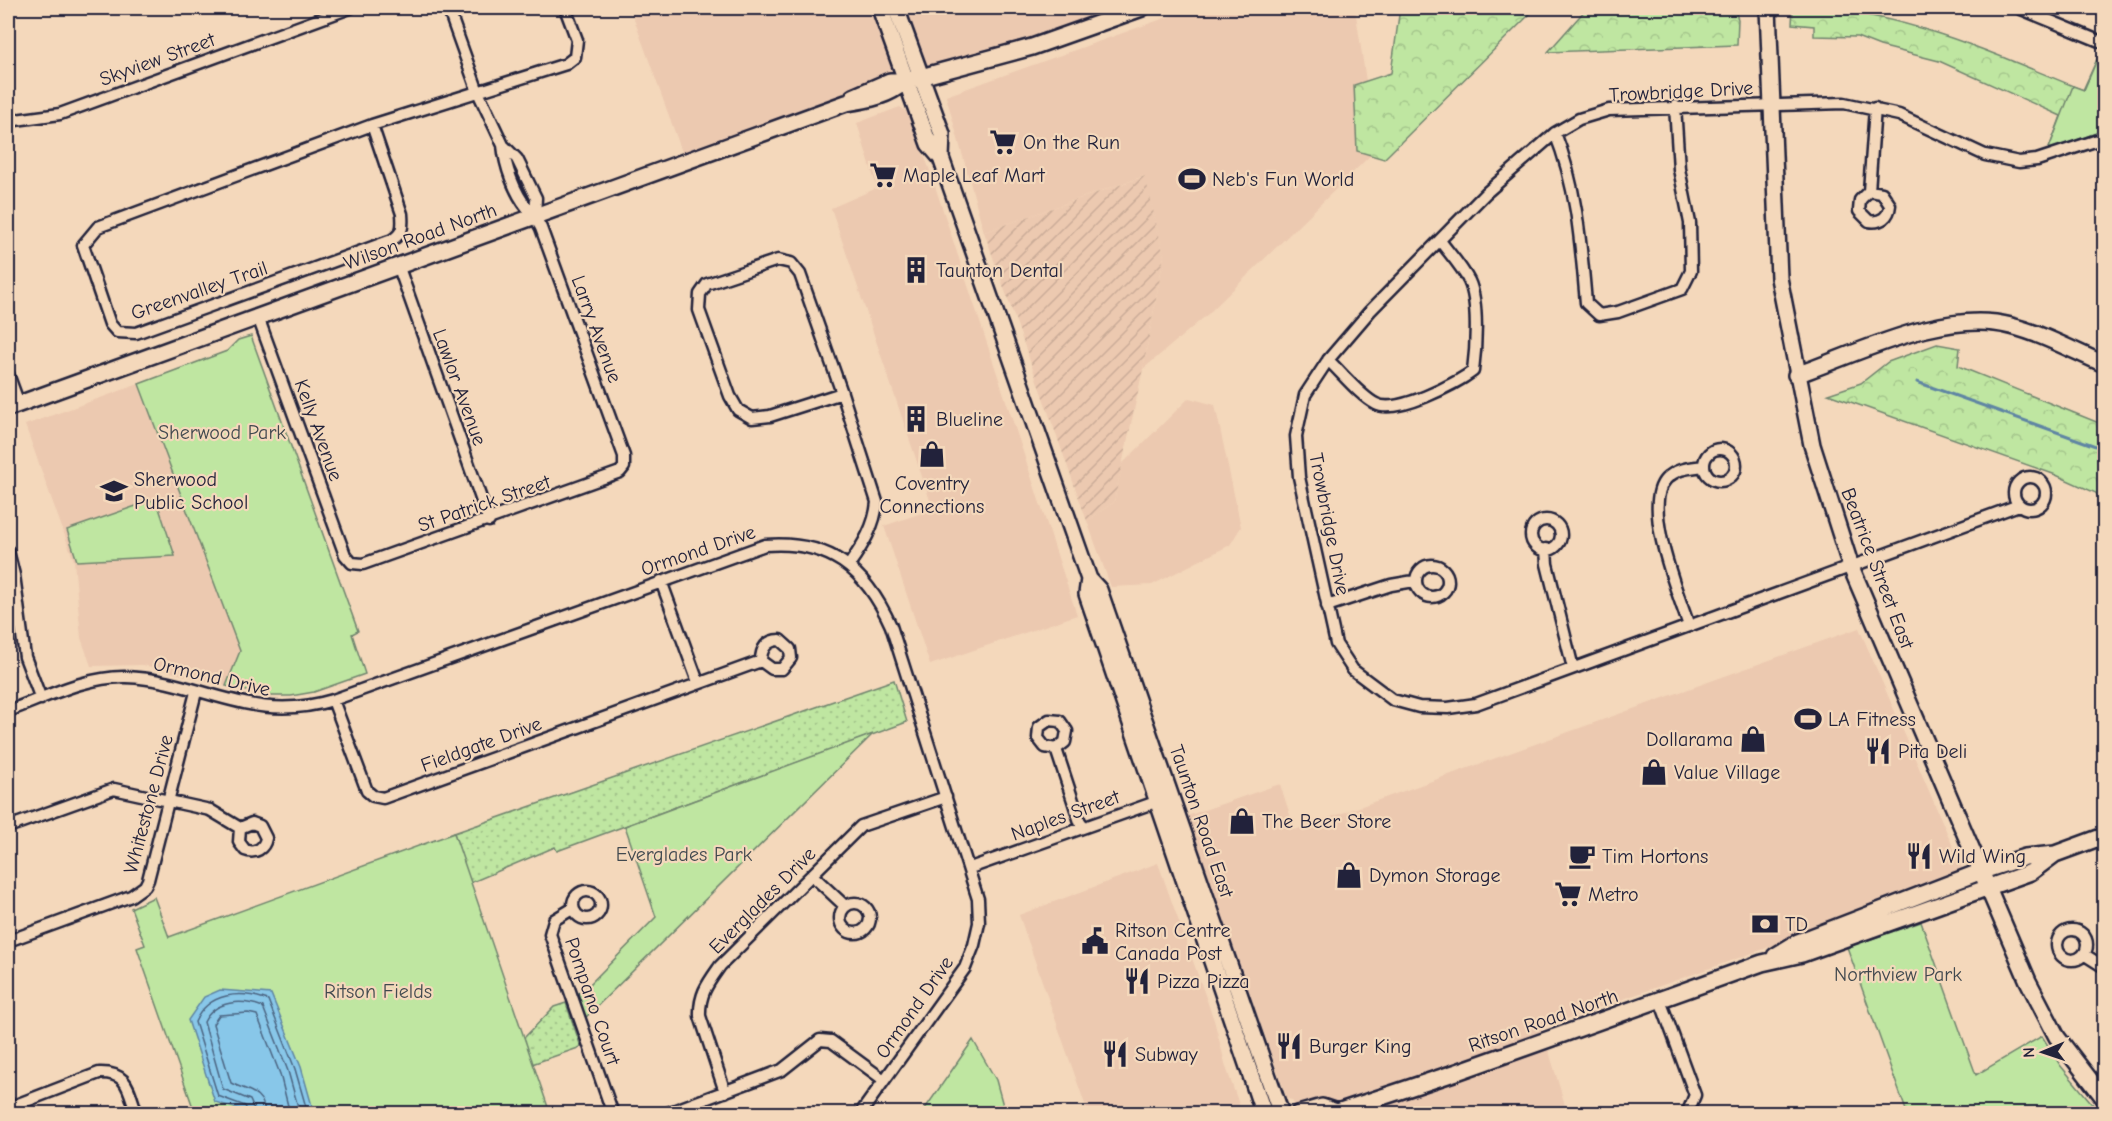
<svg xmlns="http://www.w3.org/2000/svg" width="2112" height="1121" font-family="'Comic Neue',sans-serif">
<defs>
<pattern id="industrial-furrows" width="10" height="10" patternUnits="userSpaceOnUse" patternTransform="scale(1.5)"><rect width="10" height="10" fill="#ecc9b0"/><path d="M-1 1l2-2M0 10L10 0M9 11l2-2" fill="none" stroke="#caac98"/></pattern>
<pattern id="grass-dots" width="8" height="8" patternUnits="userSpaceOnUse" patternTransform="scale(1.5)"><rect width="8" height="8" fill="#bfe6a1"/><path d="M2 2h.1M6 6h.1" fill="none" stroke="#a4c58c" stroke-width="1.8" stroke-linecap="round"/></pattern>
<pattern id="forest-crowns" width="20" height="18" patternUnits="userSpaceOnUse" patternTransform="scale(1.5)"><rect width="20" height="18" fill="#bfe6a1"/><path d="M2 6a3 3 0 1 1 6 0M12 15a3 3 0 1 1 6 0" fill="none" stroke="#a4c58c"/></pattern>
</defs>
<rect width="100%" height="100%" fill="#f4d8bb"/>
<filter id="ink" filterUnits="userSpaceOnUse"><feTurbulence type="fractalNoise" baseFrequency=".0167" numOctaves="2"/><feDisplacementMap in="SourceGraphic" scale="12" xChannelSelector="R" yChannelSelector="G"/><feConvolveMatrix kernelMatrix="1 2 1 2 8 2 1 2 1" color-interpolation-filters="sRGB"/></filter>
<g filter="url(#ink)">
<path fill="#ecc9b0" d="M630,8H1142L686,163Z
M1193,8H1355L1366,81L1382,144L1208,314L1143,369L1164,256L1144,176L984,232L946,96Z
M900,107L907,112L929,168L1077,615L930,665L884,526L933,509L831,208L877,188L857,123Z
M139,384L240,651L226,686L143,665L91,666L81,638L74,561L25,425Z
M1189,398L1215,405L1241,527L1230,545L1152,585L1111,587L1087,521L1114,502L1122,464Z
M1859,628L1966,877L1542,1028L1567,1112L1297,1113L1292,1100L1287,1099L1187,816L1280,784L1295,830Z
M1158,863L1214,1020L1226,1067L1242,1113H1088L1019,915Z"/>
<path fill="url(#industrial-furrows)" d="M1145,176L1164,256L1143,369L1114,502L1087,521L984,232Z"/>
<path fill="url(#grass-dots)" stroke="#70846e" stroke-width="1.5" d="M894,680L907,722L557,851L555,847L470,883L454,833Z
M566,1003L581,1047L532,1064L524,1038L554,1007Z"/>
<path fill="url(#forest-crowns)" stroke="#70846e" stroke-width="1.5" d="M1400,8H1536L1384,159L1357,151L1354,85L1391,73Z
M1587,8H1734L1738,19L1737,45L1548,52Z
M1793,8C1897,8 1989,52 2083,90L2099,55L2104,57V130L2048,151L2061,116L1939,61L1880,46L1857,37L1814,36V26L1792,24Z
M1937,344L1960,348L1958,366L2104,425V506L2096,493L2056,475L1828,394L1861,383L1888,362Z"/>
<path fill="#bfe6a1" stroke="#70846e" stroke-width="1.5" d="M2099,55L2104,57V130L2048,151L2073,86L2084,90Z
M251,336L358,631L352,634L365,674L314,692L291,696H268L226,686L240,651L139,384L227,351L238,340Z
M156,499L175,556L77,561L67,530Z
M873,734L584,1019L576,994L583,991L656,917L625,826Z
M454,833L550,1113H195L137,948L145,945L131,908L154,897L169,937Z
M1921,922L1976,1075L2042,1036L2060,1065L2100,1113H1907L1847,947Z
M973,1040L996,1080L1005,1113H969L938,1109L937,1113H922Z"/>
<path fill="#88c7e9" stroke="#5f85a3" stroke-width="1.5" d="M220,990L271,994L301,1067L314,1113H251L215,1102L188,1020L204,997Z"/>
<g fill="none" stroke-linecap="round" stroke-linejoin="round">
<path stroke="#4b6481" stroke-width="1.5" d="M249,1114L245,1106L218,1096L195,1022C208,992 241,990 268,1000L295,1069L308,1114
M256,1114L250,1100L223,1089L204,1022C215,1000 242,999 263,1007L288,1071L300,1114
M265,1114C264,1091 247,1091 231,1083L213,1024L219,1015L248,1013L257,1015L280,1074L290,1114"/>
<path stroke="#5f85a3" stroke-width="3" d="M1917,382L2104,449"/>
<defs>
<path id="street" d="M448,8L478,92L503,145L517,159L536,198L535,216
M2019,8L2104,43
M8,121L60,114L350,8
M372,125L402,214C403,227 403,233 392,240L136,333L117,332L110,324L83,245L98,227L372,125L566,64L575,57L577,40L565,8
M1555,133C1577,187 1581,245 1586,303L1599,315L1618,312L1682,289L1691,271L1690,223L1679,169L1675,106
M1869,191L1860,200L1859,211L1869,221C1881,223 1889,217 1890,205L1882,193L1869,191L1875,108
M398,265L489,521
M258,317L345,555L352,563L363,564L620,472L624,467V456L541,228C537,220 533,216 528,209C514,192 505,166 503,145
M1328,360C1341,372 1360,396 1376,404C1396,415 1456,384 1473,371C1476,348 1479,302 1469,281C1462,267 1450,254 1441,242
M8,374L19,404
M842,393L770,416L752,418L738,410L730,396L699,310L700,294L707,284L778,260L791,263L800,274L842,393L877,502C875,526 863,545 849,565
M1704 465a16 16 0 1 1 32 0a16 16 0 1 1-32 0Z
M2014 493a16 16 0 1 1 32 0a16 16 0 1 1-32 0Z
M2019,505L1476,704L1448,708L1419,707L1393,700L1353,670L1336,644L1299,477L1296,436L1305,395L1328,360L1370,311L1486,193L1555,133L1579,119L1609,110L1844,103L1899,115L1985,155L2019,162L2037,160L2104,138
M1531 535a15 15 0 1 1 30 0a15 15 0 1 1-30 0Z
M1546,549L1547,564L1573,668
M8,551L14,575L25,657L41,699
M1416 581a16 16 0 1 1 32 0a16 16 0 1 1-32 0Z
M661,581L698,682
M1327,606L1391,585L1414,581
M1689,626C1679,596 1641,505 1666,479C1677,468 1689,468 1704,466
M333,700L367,791L373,796L383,798L761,661L772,669H782L791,658L790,649L780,640C766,640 761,649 761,661
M8,711C44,698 86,676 126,677C202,680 250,725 333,700L765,545C829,540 865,568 891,626L978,899L979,923L974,945L965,968L860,1114
M1056,749L1065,742L1067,731L1060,721L1049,720L1039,727L1038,738L1045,747L1056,749L1082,828
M8,827L114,789L210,810L240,828L239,842L245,850C255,854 264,849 266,838L260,826L252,823L240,828
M970,868L1164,799
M813,876L845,906
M573 905a14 14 0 1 1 28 0a14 14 0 1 1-28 0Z
M840 918a15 15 0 1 1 30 0a15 15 0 1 1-30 0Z
M572,909L554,920L550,934L613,1114
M2057 945a15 15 0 1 1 30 0a15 15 0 1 1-30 0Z
M8,941L131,896L145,886L148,880L196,692
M2085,955L2104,967
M1660,1000L1695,1095L1687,1114
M725,1092L700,1016C699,994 708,983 720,966L861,826L946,797
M8,1108L99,1073C129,1072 128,1090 137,1114
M665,1114L782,1070L820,1040L831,1041L884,1080"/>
<path id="secondary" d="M880,8L929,144L941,158
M896,8L942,134L941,158L1089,579L1099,590L1281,1114
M1768,8L1779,278L1812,445L1851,567L2028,981L2057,1037L2104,1098
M853,97L890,81H906L1032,47L1142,8
M1796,375C1859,353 1946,308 2011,326C2043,334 2074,351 2104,364
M8,408L846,103C869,100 888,96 906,81
M1089,579L1087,594L1264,1114
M1775,956L1798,942L1982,871L2025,857L2055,854L2104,836
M1298,1114L1322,1107L1337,1112L1457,1072L1762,963L1802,954L2031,872L2055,854"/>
</defs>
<use href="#street" stroke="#22223b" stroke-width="15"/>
<use href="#secondary" stroke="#22223b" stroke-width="20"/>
<use href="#street" stroke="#f4d8bb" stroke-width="10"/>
<use href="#secondary" stroke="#f4d8bb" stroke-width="15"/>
</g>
</g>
<defs>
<symbol id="supermarket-bare" viewBox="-9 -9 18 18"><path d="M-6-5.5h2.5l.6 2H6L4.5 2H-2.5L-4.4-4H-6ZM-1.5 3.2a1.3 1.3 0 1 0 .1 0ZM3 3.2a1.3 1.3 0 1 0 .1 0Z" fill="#22223b" stroke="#f4d8bb" stroke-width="2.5" paint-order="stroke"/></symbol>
<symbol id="stadium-bare" viewBox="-9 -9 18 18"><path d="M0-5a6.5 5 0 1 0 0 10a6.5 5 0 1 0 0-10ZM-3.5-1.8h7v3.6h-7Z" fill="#22223b" stroke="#f4d8bb" stroke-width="2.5" paint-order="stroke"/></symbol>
<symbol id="building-bare" viewBox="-9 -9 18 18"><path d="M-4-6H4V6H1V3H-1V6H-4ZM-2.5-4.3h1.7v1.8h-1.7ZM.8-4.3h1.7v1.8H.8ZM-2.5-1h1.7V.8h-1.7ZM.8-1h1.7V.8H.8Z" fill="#22223b" stroke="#f4d8bb" stroke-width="2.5" paint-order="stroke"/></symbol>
<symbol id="shop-bare" viewBox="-9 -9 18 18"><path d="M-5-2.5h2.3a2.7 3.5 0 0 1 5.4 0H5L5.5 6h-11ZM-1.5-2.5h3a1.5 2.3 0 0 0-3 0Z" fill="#22223b" stroke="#f4d8bb" stroke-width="2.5" paint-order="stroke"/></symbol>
<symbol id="school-bare" viewBox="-9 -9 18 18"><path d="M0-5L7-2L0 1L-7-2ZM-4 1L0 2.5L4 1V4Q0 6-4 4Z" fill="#22223b" stroke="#f4d8bb" stroke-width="2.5" paint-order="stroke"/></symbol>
<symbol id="restaurant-bare" viewBox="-9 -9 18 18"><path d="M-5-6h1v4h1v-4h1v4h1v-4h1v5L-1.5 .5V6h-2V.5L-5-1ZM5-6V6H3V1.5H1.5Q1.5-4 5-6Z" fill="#22223b" stroke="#f4d8bb" stroke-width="2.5" paint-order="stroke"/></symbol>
<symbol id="cafe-bare" viewBox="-9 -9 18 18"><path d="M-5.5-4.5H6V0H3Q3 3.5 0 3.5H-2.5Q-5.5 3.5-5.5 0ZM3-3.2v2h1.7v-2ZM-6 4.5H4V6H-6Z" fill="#22223b" stroke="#f4d8bb" stroke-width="2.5" paint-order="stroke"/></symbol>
<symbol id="bank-bare" viewBox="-9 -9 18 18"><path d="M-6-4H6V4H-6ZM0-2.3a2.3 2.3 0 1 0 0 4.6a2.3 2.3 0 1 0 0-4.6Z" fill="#22223b" stroke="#f4d8bb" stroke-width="2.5" paint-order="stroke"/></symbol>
<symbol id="civic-bare" viewBox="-9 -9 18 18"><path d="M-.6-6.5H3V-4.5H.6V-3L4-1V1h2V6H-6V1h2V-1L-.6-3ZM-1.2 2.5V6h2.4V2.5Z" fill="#22223b" stroke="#f4d8bb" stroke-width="2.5" paint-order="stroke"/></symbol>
</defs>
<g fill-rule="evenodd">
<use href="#supermarket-bare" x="984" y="123" width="38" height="38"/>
<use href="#supermarket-bare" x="864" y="156" width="38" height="38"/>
<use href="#stadium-bare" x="1173" y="160" width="38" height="38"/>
<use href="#building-bare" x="897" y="251" width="38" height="38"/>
<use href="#building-bare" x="897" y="400" width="38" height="38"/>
<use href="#shop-bare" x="913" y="435" width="38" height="38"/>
<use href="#school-bare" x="95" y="472" width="38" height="38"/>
<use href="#stadium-bare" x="1789" y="700" width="38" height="38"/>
<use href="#shop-bare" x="1734" y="720" width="38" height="38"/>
<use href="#restaurant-bare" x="1859" y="732" width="38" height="38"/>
<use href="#shop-bare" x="1635" y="753" width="38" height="38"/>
<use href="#shop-bare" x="1223" y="802" width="38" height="38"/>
<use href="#cafe-bare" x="1563" y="837" width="38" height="38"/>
<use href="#restaurant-bare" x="1900" y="837" width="38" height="38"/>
<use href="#shop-bare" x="1330" y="856" width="38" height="38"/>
<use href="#supermarket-bare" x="1549" y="875" width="38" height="38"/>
<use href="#bank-bare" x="1746" y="905" width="38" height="38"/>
<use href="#civic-bare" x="1076" y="922" width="38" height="38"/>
<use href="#restaurant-bare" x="1118" y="962" width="38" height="38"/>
<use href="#restaurant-bare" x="1270" y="1027" width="38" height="38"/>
<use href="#restaurant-bare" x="1096" y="1035" width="38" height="38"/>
</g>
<g text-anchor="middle" stroke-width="4.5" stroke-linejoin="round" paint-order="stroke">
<g font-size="20" fill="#22223b" stroke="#f4d8bb">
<text transform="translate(157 59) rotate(-20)" y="7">Skyview Street</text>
<text transform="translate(1681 91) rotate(-3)" y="7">Trowbridge Drive</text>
<text transform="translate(420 236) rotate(-20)" y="7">Wilson Road North</text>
<text transform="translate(199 290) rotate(-19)" y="7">Greenvalley Trail</text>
<text transform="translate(597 329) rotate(70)" y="7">Larry Avenue</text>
<text transform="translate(460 387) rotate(70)" y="7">Lawlor Avenue</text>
<text transform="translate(319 430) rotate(70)" y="7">Kelly Avenue</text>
<text transform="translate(484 503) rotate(-19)" y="7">St Patrick Street</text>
<text transform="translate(1330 524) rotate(79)" y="7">Trowbridge Drive</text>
<text transform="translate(698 550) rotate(-19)" y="7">Ormond Drive</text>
<text transform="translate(1878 568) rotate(69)" y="7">Beatrice Street East</text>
<text transform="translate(212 676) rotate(13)" y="7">Ormond Drive</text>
<text transform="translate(481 744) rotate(-20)" y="7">Fieldgate Drive</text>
<text transform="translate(148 804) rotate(-75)" y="7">Whitestone Drive</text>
<text transform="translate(1065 815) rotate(-20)" y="7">Naples Street</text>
<text transform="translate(1202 821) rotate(71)" y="7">Taunton Road East</text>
<text transform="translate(762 900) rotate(-45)" y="7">Everglades Drive</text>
<text transform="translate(593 1001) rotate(71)" y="7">Pompano Court</text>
<text transform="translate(914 1007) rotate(-55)" y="7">Ormond Drive</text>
<text transform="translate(1543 1020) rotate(-19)" y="7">Ritson Road North</text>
</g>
<g font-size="20" fill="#22223b" stroke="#f4d8bb" text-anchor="start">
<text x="1023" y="149">On the Run</text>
<text x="903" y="182">Maple Leaf Mart</text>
<text x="1212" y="186">Neb's Fun World</text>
<text x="936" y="277">Taunton Dental</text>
<text x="936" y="426">Blueline</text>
<text x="134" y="486">Sherwood<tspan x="134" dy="23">Public School</tspan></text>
<text x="932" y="490" text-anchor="middle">Coventry<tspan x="932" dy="23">Connections</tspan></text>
<text x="1828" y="726">LA Fitness</text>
<text x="1733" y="746" text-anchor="end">Dollarama</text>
<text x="1898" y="758">Pita Deli</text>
<text x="1674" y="779">Value Village</text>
<text x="1262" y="828">The Beer Store</text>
<text x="1602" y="863">Tim Hortons</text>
<text x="1939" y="863">Wild Wing</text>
<text x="1369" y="882">Dymon Storage</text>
<text x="1588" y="901">Metro</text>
<text x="1785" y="931">TD</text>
<text x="1115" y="937">Ritson Centre<tspan x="1115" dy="23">Canada Post</tspan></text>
<text x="1157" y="988">Pizza Pizza</text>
<text x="1309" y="1053">Burger King</text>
<text x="1135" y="1061">Subway</text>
</g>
<g font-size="20" fill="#41494f" stroke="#f4d8bb">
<text x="222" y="439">Sherwood Park</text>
<text x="684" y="861">Everglades Park</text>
<text x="1898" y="981">Northview Park</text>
<text x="378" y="998">Ritson Fields</text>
</g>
</g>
<rect width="2112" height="1121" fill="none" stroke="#f4d8bb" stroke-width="30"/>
<rect x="15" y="15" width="2082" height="1091" fill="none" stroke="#22223b" stroke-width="2" filter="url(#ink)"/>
<g transform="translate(2043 1052) rotate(268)" stroke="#f4d8bb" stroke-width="4.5" paint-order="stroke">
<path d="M0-4.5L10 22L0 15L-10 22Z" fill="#22223b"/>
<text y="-9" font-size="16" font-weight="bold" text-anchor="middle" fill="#22223b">N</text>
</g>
</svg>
